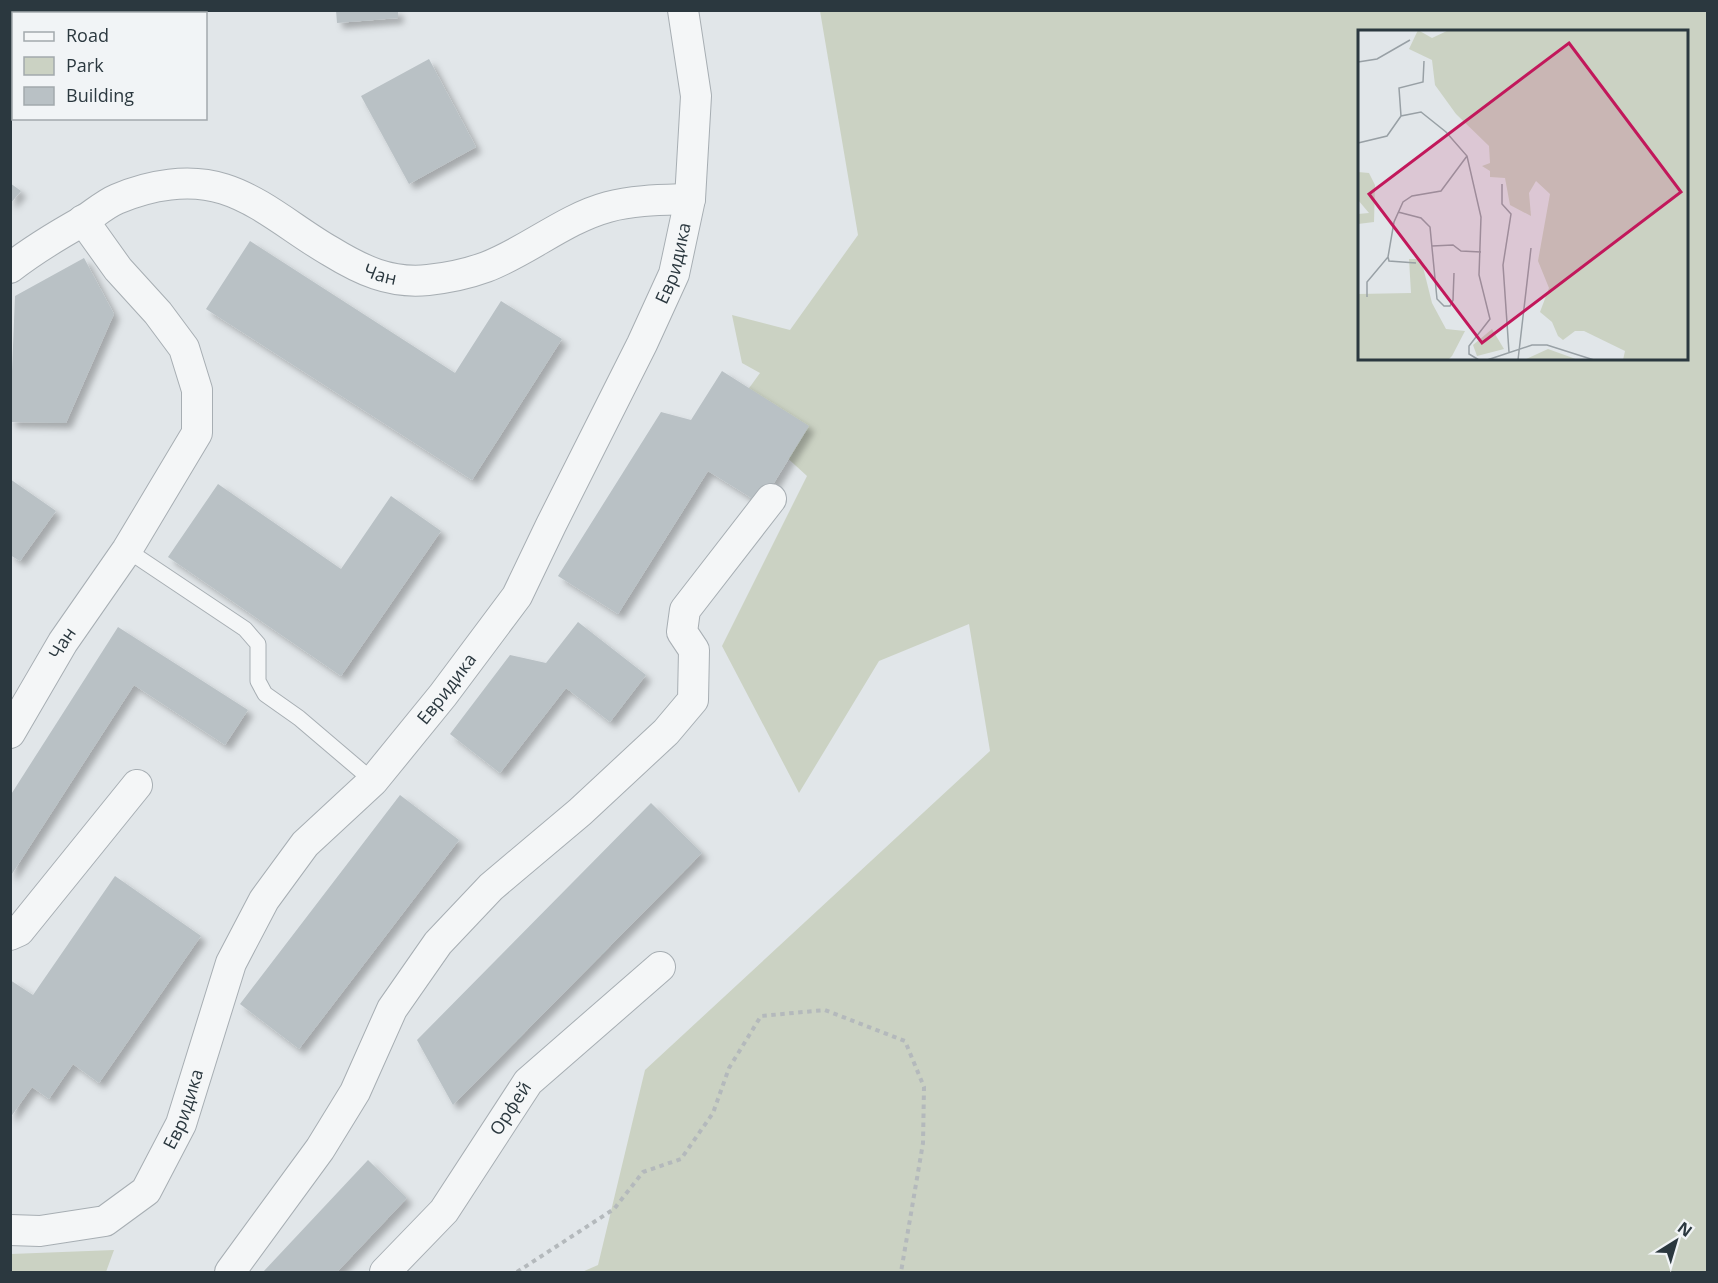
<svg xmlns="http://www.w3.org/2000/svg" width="1718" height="1283" font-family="'Open Sans',sans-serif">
<defs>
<filter id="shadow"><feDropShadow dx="5.5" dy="5.5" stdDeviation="3" flood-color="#0004"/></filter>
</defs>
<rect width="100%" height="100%" fill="#e1e6e9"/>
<path fill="#cbd2c3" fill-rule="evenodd" d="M820,11H1707V1272H582L598,1265L645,1070L990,751L969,624L879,661L799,793L722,646L807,476L734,409L760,373L742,363L732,315L790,330L858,235ZM1360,32H1686V358H1360Z
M114,1250L106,1272H11V1254Z"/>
<path fill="#b9c1c5" filter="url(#shadow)" d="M39,10H138L143,14H44Z
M336,10H398V18L337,23Z
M14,21V79L10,77V26Z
M429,59L476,147L409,184L361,96Z
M10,183L21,191L10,204Z
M250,241L455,373L501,301L562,339L472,480L206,309Z
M84,258L114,314L66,423L10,422L15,296Z
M722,371L809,426L761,504L708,471L618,614L558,576L661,412L691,420Z
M10,479L56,511L20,561L10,555Z
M218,484L341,569L391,496L441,531L341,676L168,557Z
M578,622L646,675L610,722L566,688L500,773L450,734L510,655L546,663Z
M118,627L248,710L225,745L134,685L10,877V796Z
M400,795L459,840L299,1049L240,1004Z
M651,803L702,853L453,1105L417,1040Z
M115,876L201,936L99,1083L73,1064L49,1099L32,1087L10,1118V980L33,995Z
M368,1160L407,1198L337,1272H263Z"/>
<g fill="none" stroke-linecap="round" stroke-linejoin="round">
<defs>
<path id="lane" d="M127,550L245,629L258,644V681L265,694L299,718L373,781"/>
<g id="street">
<path id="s1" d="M10,268C33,250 58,235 83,221C94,214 105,204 117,199C150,185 189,178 224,189C262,201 295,231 330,251C361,270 390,284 428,280C447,278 467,274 486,267C528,251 564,219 608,207C634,200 663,200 690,199"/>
<path id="s2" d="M10,733L63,642L127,550L197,433V390L184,348L158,313L118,269L83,220"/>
<path d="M10,935L19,931L137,785"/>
<path id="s3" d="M10,1230L40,1231L105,1221L146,1191L181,1124L231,963L264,900L305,844L373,781L443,695L517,596L551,525L642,344L674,274L690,199L696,96L683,10"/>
<path d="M230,1272L320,1149L355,1092L392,1009L438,943L491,887L580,812L666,732L693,700L694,650L682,632L685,610L771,499"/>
<path id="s4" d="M385,1272L444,1211L528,1082L660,967"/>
</g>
</defs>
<use href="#lane" stroke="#a7aeb3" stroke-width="17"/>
<use href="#street" stroke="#a7aeb3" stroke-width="32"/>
<path stroke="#b4b9bc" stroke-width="4" stroke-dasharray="4.5 4.5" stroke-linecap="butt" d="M517,1272L614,1209L643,1172L681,1159L713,1113L729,1068L761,1016L825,1010L905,1041L924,1087L923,1143L901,1272"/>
<use href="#lane" stroke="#f4f6f7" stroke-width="15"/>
<use href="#street" stroke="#f4f6f7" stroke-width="30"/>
</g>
<g text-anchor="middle" stroke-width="6" stroke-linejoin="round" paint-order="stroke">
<g font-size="18" fill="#2b383f" stroke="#f1f4f6">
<text dy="6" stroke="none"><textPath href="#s3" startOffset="1227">Евридика</textPath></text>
<text dy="6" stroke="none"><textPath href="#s1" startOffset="416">Чан</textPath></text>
<text dy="6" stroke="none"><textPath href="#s2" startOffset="104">Чан</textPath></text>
<text dy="6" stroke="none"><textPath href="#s3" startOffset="742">Евридика</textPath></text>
<text dy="6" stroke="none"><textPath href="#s3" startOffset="237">Евридика</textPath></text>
<text dy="6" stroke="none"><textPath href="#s4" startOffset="207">Орфей</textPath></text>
</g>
</g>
<g transform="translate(1358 30)">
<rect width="330" height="330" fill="#e1e6e9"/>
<path d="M60,0L74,8L91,0H330V330H265L267,321L226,301H217L205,310L200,306L194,292L182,282L191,258L180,231L192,164L178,151L171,163L173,186L152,175L147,148L132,147V141L124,136L132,133L131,116L98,84L77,55L74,30L51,19ZM0,142L11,143L17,155L16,192L0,194V184L11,183L0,170ZM51,229H63L74,273L88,299L107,301L94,326L90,330H0V264L53,263ZM134,299L146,319L119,326L115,315ZM190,319L215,328L220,330H166Z" fill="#cbd2c3"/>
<path fill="none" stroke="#98a0a5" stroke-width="1.5" d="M0,32L19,29L52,10M43,86L41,58L65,52L66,31M0,113L29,106L43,86L63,82L88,102L109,126L123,187L121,245L132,289L111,316V324L121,330M144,154V174L153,184L145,235L151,322M40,182L63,188L72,197L79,269L86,276H92L95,270L96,243M74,216L95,215L103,221L123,222M30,227L31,231L58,233M9,267V252L30,227L36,192L45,172L54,166L83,161L109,126M129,330L174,315H189L236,330M160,330L173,218"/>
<path fill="#c2185b" fill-opacity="0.15" stroke="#c2185b" stroke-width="3" d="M211,13L323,162L124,313L11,164Z"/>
<rect width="330" height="330" fill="none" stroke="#2b383f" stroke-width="3"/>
</g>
<rect width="1718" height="1283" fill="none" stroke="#2b383f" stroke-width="24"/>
<rect x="12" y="12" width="195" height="108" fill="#f1f4f6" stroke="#a2a9ad" stroke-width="1.5"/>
<rect x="24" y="32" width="30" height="9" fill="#f4f6f7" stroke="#a2a9ad" stroke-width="1.5"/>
<text x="66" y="42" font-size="18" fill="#2b383f">Road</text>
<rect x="24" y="57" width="30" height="18" fill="#cbd2c3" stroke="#a2a9ad" stroke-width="1.5"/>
<text x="66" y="72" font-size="18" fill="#2b383f">Park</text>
<rect x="24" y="87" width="30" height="18" fill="#b9c1c5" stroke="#a2a9ad" stroke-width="1.5"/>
<text x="66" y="102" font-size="18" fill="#2b383f">Building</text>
<g transform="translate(1676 1241) rotate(37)" stroke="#f1f4f6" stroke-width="4.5" paint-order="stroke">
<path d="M0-4.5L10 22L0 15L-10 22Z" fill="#2b383f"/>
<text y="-9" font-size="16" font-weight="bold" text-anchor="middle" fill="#2b383f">N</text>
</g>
</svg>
